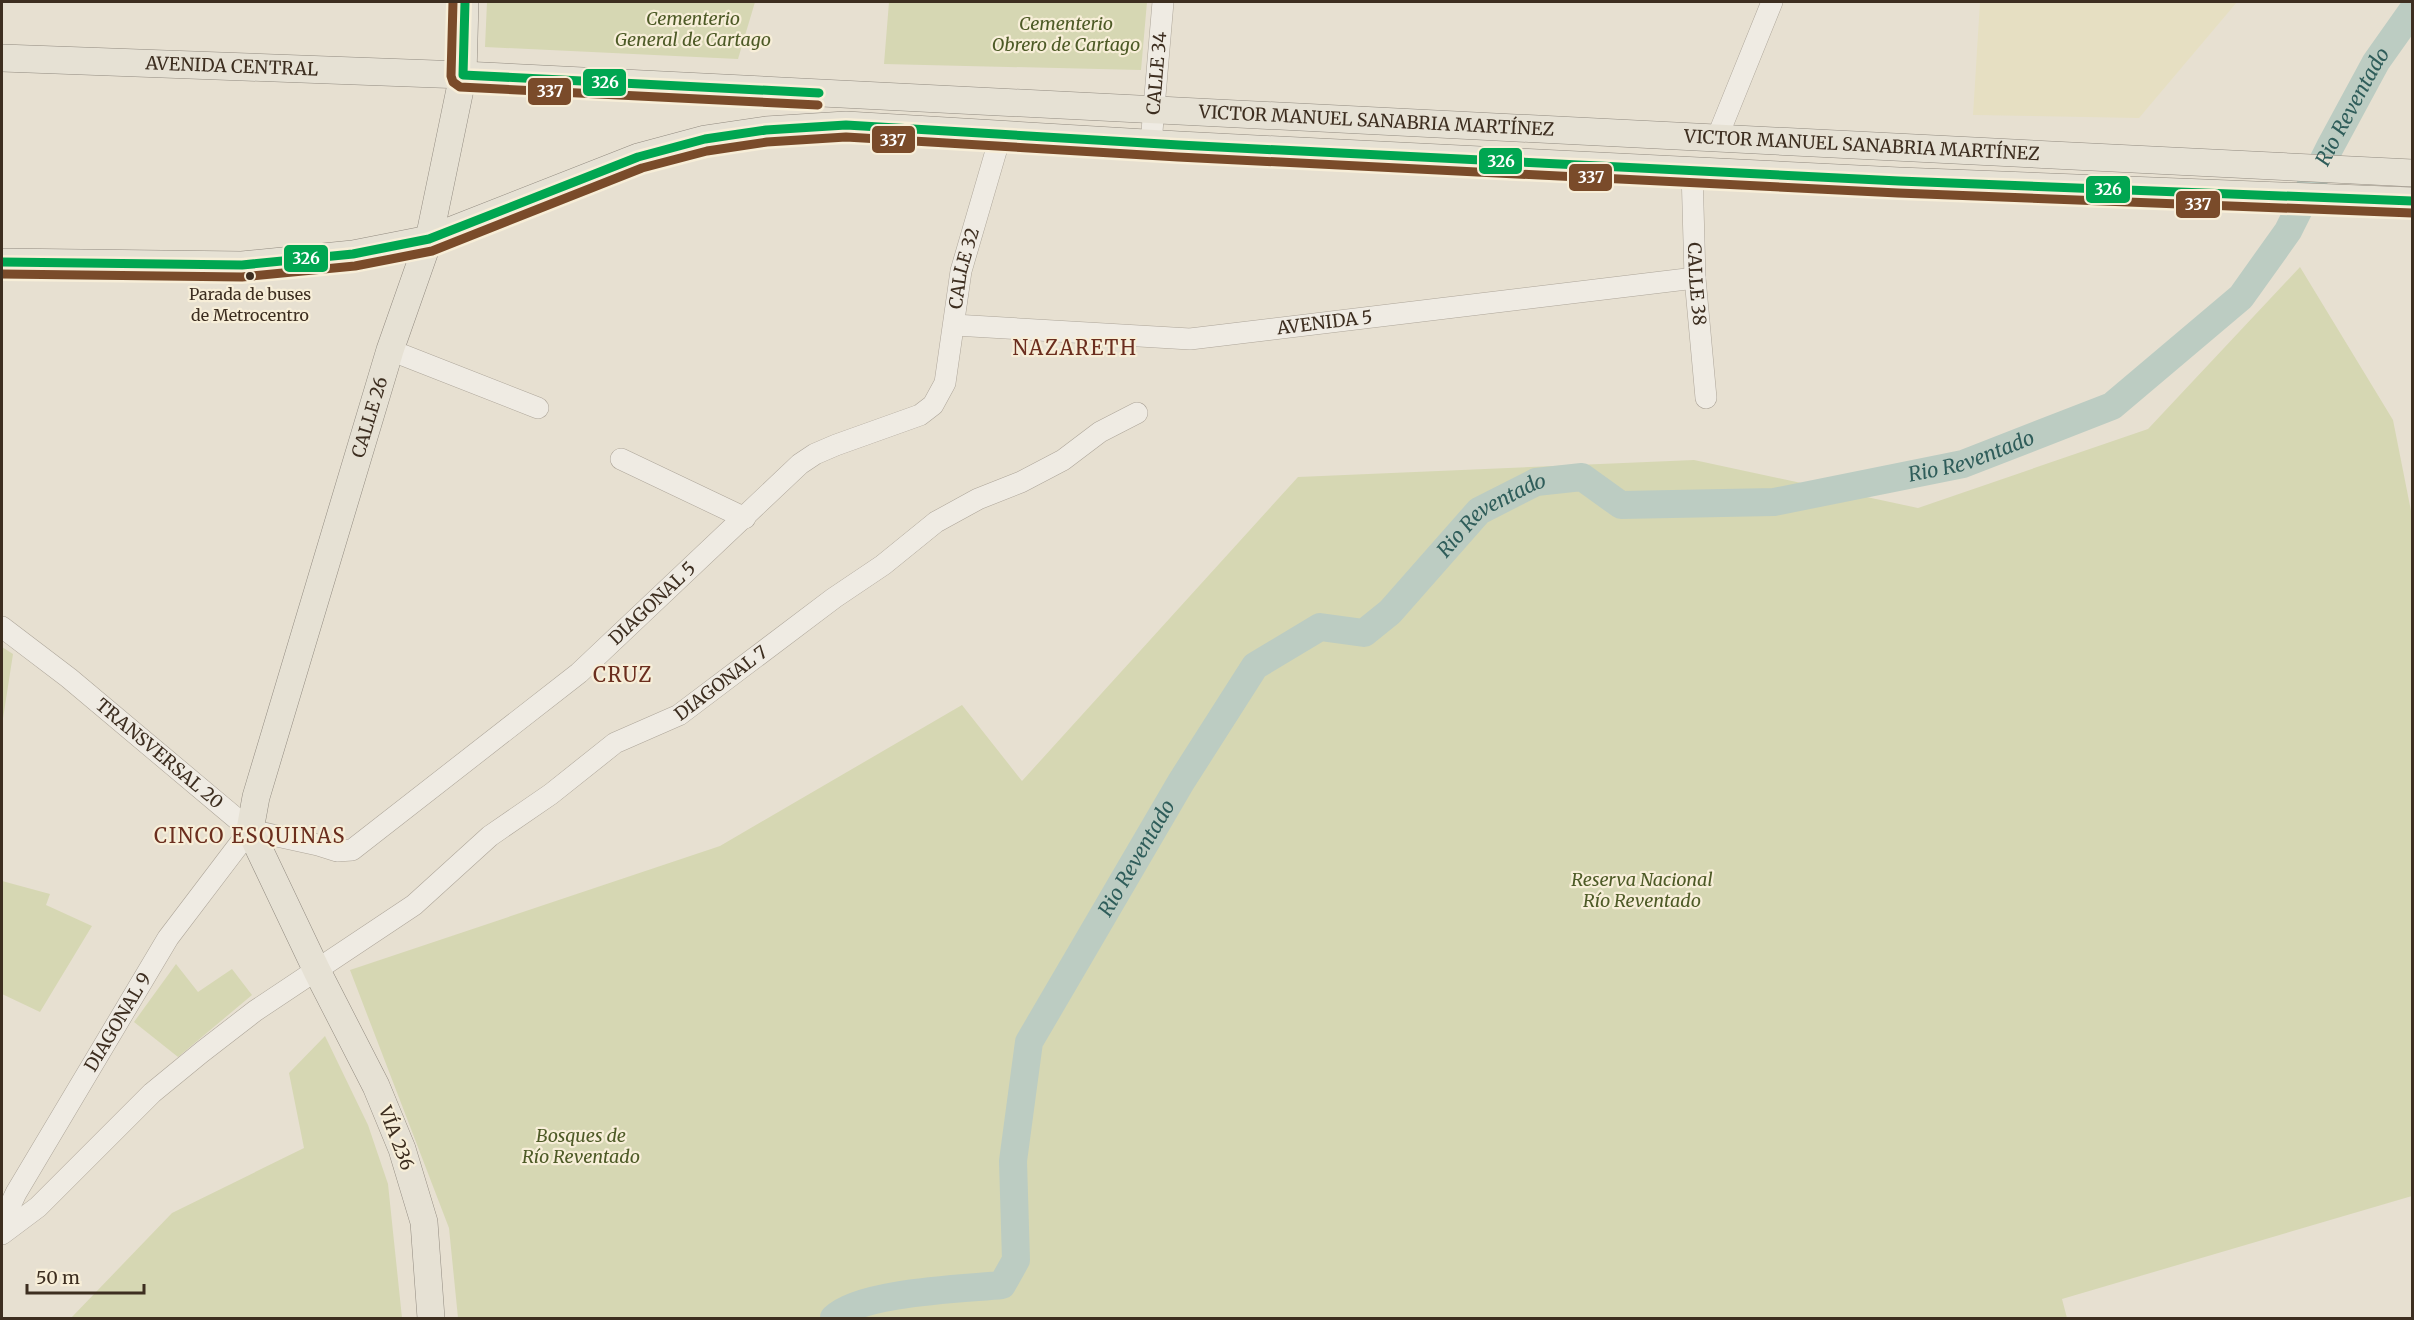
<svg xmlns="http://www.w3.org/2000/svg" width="2414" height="1320" font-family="Merriweather,serif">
<rect width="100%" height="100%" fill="#e7e0d1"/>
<path fill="#e6dfc2" d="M1980,2H2237L2139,118L1973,115Z"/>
<path fill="#d6d7b3" d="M487,2H755L738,59L485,47Z
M889,2H1147L1141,70L884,64Z
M2300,267L2393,420L2412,516V1196L2062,1299L2067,1318H458L449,1228L350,970L720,846L962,705L1022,781L1298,477L1694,460L1918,508L2148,429Z
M2,647L13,654L2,725Z
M2,881L50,894L46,905L92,926L40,1012L2,994Z
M176,964L198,992L232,969L252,995L178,1057L134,1022Z
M325,1036L368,1125L388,1184L402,1318H71L172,1213L304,1148L289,1073Z"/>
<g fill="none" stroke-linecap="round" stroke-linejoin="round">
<path stroke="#bcccc2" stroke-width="28" id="s1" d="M834,1318C860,1292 962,1289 1002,1285L1016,1260L1013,1161L1029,1042L1181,782L1255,666L1320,627L1364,633L1390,612L1479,511L1536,482L1582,477L1621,505L1774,502L1963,464L2112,406L2241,297L2288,231L2330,147L2376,62L2412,11"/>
<defs>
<g id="minor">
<path d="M1717,138L1772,2"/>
<path id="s2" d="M1151,143L1163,2"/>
<path id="s3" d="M1692,170L1695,278L1706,398"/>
<path id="s4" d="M954,325L1190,339L1695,278"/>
<path d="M390,350L538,408"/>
<path d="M621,459L745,518"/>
<path id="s5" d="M2,627L69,678L250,830L318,845L337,851L352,850L579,673L800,464L815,454L836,445L920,415L933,405L945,383L961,271L1001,134"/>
<path id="s6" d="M2,1223L16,1193L168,938L250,830"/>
<path id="s7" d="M2,1234L38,1207L152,1093L202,1052L255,1011L414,905L490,836L551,794L615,743L679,715L834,598L883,565L936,522L978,499L1021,482L1063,460L1100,432L1137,413"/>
</g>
<g id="major">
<path id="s8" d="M2,58L463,75L2412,173"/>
<path d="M2,262L242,265L353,254L429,239L638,157L705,139L766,130L846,125L1179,145L1899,181L2412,201"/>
<path id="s9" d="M431,1318L424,1222L402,1149L376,1086L317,971L250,830L256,797L390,350L429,239L463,75L465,2"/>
</g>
</defs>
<use href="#minor" stroke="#ada599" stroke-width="22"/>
<use href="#major" stroke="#928b80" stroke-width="28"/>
<use href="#minor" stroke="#efebe3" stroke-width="21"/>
<use href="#major" stroke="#e6e1d4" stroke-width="27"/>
<defs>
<path id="bus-1" d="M465,2L463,75L819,93
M2,262L242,265L353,254L429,239L638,157L705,139L766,130L846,125L1179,145L1899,181L2412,201"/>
<path id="bus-2" d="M453,2L451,76L453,82L460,87L818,105
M2,274L242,277L355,266L432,251L642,168L707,151L767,142L846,137L1178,157L1898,193L2412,213"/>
</defs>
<use href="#bus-1" stroke="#f7eed8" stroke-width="14"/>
<use href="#bus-2" stroke="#f7eed8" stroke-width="14"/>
<use href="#bus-1" stroke="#00a651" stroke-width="9"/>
<use href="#bus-2" stroke="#7a4b2a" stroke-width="9"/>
</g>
<circle fill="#3d2e20" stroke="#f7eed8" stroke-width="2" cx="250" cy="276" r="5"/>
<g text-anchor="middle" stroke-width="4.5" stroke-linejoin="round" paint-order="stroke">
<g font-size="16" fill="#3d2e20" stroke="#f7eed8">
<text x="250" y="300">Parada de buses<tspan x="250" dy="21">de Metrocentro</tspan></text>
</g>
<g font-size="18" font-style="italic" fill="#4d5a26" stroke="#f7eed8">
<text x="693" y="25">Cementerio<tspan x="693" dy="21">General de Cartago</tspan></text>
<text x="1066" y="30">Cementerio<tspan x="1066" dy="21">Obrero de Cartago</tspan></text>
<text x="1642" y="886">Reserva Nacional<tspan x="1642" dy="21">Río Reventado</tspan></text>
<text x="581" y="1142">Bosques de<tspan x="581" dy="21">Río Reventado</tspan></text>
</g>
<g font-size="18" fill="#3d2e20" stroke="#f7eed8">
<text dy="6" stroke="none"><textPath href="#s8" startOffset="230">AVENIDA CENTRAL</textPath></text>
<text dy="6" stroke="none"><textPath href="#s2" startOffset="70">CALLE 34</textPath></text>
<text dy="6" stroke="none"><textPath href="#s8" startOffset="1376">VICTOR MANUEL SANABRIA MARTÍNEZ</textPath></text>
<text dy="6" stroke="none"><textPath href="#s8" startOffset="1862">VICTOR MANUEL SANABRIA MARTÍNEZ</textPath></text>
<text dy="6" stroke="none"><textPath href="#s5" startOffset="1305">CALLE 32</textPath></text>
<text dy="6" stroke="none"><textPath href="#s3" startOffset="114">CALLE 38</textPath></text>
<text dy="6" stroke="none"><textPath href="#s4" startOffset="372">AVENIDA 5</textPath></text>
<text dy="6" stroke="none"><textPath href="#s9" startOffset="956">CALLE 26</textPath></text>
<text dy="6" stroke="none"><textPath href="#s5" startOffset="814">DIAGONAL 5</textPath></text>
<text dy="6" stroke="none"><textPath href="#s7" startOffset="910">DIAGONAL 7</textPath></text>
<text dy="6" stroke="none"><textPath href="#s5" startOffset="202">TRANSVERSAL 20</textPath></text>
<text dy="6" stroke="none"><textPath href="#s6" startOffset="232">DIAGONAL 9</textPath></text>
<text transform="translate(396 1138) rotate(69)" y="6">VÍA 236</text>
</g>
<g font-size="20" font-style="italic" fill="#2f5d5a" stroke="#f7eed8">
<text dy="7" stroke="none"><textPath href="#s1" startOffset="2202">Rio Reventado</textPath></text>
<text dy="7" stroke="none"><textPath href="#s1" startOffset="1662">Rio Reventado</textPath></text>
<text dy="7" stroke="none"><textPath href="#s1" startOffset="1156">Rio Reventado</textPath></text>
<text dy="7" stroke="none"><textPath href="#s1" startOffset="634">Rio Reventado</textPath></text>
</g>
<g font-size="20" letter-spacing="1.5" fill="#6b2e1e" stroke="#f7eed8">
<text x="1075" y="355">NAZARETH</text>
<text x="623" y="682">CRUZ</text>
<text x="250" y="843">CINCO ESQUINAS</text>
</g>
</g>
<g stroke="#f7eed8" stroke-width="2">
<rect x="582" y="68" width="45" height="29" rx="6" fill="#00a651"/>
<rect x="527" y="77" width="45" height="29" rx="6" fill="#7a4b2a"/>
<rect x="871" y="125" width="45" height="29" rx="6" fill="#7a4b2a"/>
<rect x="1478" y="147" width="45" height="28" rx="6" fill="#00a651"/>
<rect x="1568" y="163" width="45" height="29" rx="6" fill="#7a4b2a"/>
<rect x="2085" y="175" width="46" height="29" rx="6" fill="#00a651"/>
<rect x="2175" y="190" width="46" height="29" rx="6" fill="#7a4b2a"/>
<rect x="283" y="244" width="46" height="29" rx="6" fill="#00a651"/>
</g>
<g font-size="16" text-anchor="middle" font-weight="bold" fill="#fff">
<text x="605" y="88">326</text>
<text x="550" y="97">337</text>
<text x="893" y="146">337</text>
<text x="1501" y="167">326</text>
<text x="1591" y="183">337</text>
<text x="2108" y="195">326</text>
<text x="2198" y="210">337</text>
<text x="306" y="264">326</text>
</g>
<rect width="2414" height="1320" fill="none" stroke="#3d2e20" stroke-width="6"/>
<path d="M27 1284v9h117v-9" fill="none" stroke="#3d2e20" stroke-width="3"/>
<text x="36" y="1284" font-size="18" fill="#3d2e20" stroke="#f7eed8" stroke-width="4.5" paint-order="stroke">50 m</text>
</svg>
